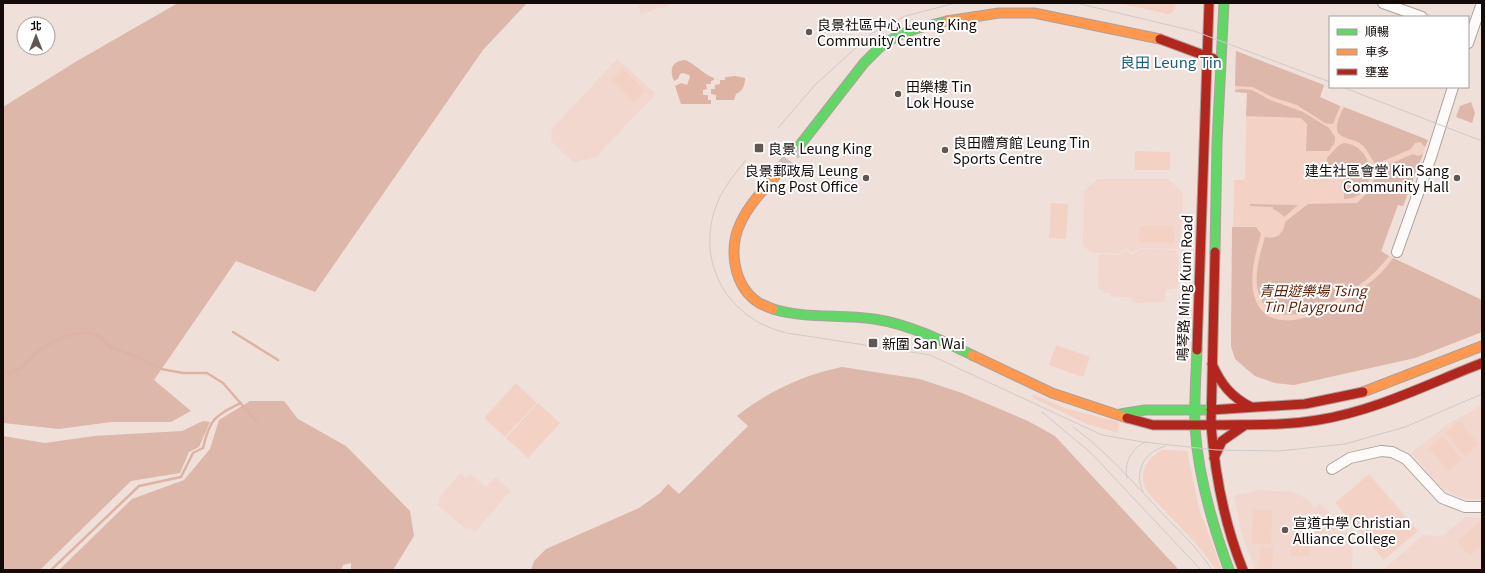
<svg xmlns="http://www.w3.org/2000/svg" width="1485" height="573" viewBox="0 0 1485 573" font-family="Georgia,'Noto Sans TC',serif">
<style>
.built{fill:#f1d7cd}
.green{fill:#f3d1c5}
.forest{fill:#dcb7aa}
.water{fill:#deb3a3}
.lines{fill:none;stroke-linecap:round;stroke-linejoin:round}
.stream{stroke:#deb3a3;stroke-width:2.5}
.secondary-tunnel{stroke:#cfc0ba;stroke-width:14;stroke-dasharray:14 7;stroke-linecap:butt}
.street-casing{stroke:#aca19c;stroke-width:12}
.fast-casing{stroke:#aca19c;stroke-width:11}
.slow-casing{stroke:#aca19c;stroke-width:11}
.jam-casing{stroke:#aca19c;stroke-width:11}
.street{stroke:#fdfaf9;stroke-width:10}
.fast{stroke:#63d668;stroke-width:9}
.slow{stroke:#ff974d;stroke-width:9}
.jam{stroke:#b3261e;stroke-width:9}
.tram{stroke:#cfcbc9;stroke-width:1}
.poi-dot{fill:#615652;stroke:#fff;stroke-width:1.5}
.labels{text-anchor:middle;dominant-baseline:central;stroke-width:4;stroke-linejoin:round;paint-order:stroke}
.poi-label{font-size:14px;fill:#140b08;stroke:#fff;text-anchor:start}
.street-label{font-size:14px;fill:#140b08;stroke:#fff}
.park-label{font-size:14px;font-style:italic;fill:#5f1e00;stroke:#fff}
.neighbourhood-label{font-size:15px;fill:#195f7a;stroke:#fff}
</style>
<rect width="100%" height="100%" fill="#f0e0da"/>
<path class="built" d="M 637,3 L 676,3 L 641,14 Z
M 617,59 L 656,94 L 601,151 L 598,157 L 573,162 L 551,141 L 552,129 Z
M 1098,179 L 1168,179 L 1183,193 L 1180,249 L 1140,248 L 1131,253 L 1126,248 L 1118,254 L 1090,252 L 1083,245 L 1084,191 Z
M 1141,249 L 1177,250 L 1180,282 L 1173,289 L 1166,289 L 1165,302 L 1133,303 L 1132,298 L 1111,296 L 1111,293 L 1103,293 L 1104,290 L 1098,289 L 1099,254 L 1119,255 L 1126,250 L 1132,255 Z
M 1482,405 L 1482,499 L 1466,499 L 1453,495 L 1441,487 L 1411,453 L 1448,424 Z
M 460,473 L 466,478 L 470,474 L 486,487 L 495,477 L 511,490 L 475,532 L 468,527 L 466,529 L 437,505 L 440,501 L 438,500 Z
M 1259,490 L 1292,492 L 1307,499 L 1315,508 L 1320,503 L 1353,540 L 1352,570 L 1255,570 L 1242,534 L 1234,496 Z
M 1465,517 L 1482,518 L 1482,570 L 1383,570 L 1423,535 L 1442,537 Z"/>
<path class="green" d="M 1118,3 L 1176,3 C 1175,9 1175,12 1168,14 Z
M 1236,51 L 1324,85 L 1320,98 L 1428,140 L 1403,206 L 1398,205 L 1381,252 L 1482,300 L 1482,332 L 1415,358 L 1294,385 C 1266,382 1241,376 1231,346 L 1234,180 L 1245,180 L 1247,93 L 1235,92 Z
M 623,69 L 645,91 L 634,102 L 611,80 Z
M 1135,151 L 1170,152 L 1170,170 L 1135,170 Z
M 1051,203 L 1068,204 L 1066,239 L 1049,238 Z
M 1140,226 L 1174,226 L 1174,243 L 1139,242 Z
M 1056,345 L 1090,357 L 1083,377 L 1049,365 Z
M 516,383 L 537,403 L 505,437 L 484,418 Z
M 1032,394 L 1067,409 L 1119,422 L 1118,433 L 1087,424 L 1033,398 Z
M 538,403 L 560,423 L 528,458 L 506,438 Z
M 1459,421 L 1479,444 L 1465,456 L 1445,433 Z
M 1442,436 L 1462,459 L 1449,471 L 1429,448 Z
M 1163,450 L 1187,451 L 1199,509 L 1222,570 L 1216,570 C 1203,549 1185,532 1168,514 C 1160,505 1148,496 1144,485 C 1140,470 1149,456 1163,450 Z
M 1369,474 L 1418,531 L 1384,560 L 1335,503 Z
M 1253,509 L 1272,510 L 1271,544 L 1252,544 Z
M 1482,520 L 1482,544 L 1469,555 L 1457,541 Z
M 1314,522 L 1324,523 L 1323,544 L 1313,543 Z
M 1292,539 L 1300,539 L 1299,556 L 1291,556 Z
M 1301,539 L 1309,539 L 1309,556 L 1300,556 Z
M 1260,547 L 1273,548 L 1272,570 L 1259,570 Z"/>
<path class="forest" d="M 178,3 L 527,3 L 483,50 L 315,292 L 236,261 L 154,380 L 191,411 L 171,422 L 111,422 L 59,429 L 3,423 L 3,107 L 77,61 Z
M 1236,51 L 1324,85 L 1320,97 L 1340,106 L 1333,124 L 1325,123 L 1297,105 L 1272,97 L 1253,87 L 1235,86 Z
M 1241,89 L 1252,90 L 1270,100 L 1303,112 L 1329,128 L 1335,137 L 1335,142 L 1329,151 L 1306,151 L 1307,124 L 1301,118 L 1246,116 L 1247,93 L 1235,92 L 1235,90 Z
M 1471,102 L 1475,113 L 1472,123 L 1456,117 L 1460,106 Z
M 1344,107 L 1428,140 L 1425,147 L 1420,142 L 1415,143 L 1411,149 L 1376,164 C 1370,159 1369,150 1361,144 C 1356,140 1350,140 1344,137 C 1330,132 1340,116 1344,107 Z
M 1344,143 C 1357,144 1365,153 1369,164 L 1367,169 L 1370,176 C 1367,190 1359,199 1344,199 L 1345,166 L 1327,165 L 1327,158 L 1338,146 Z
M 1413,154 L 1418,156 L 1423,154 L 1403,206 L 1398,205 L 1381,251 L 1389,256 C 1382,265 1375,273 1366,280 C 1343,298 1274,340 1259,294 C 1253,277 1260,254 1265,237 C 1276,240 1284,234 1285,222 L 1308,204 L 1357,203 L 1370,190 L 1378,169 Z
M 1250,204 L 1298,205 L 1284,217 L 1279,212 L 1273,209 L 1273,207 L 1250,206 Z
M 1232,227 L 1256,227 L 1261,234 C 1256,252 1249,276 1254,295 C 1268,348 1343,305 1368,284 C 1378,277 1386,268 1393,258 L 1482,300 L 1482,332 L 1415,358 L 1294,385 L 1275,383 L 1255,376 L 1235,359 L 1231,346 Z
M 842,367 L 920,379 L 962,393 L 1028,421 L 1055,436 L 1179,570 L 531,570 L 534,561 L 546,549 L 639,508 L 660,493 L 668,484 L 679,494 L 748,426 L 737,416 C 769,391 803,375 842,367 Z
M 250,401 L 284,401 L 298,419 L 346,446 L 410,511 L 414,536 L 393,570 L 351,570 L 351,563 L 343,565 L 341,570 L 59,570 L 132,499 L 184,480 L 210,449 L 219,420 Z
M 203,421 L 210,422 L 199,447 L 189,452 L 180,473 L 131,481 L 40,570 L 3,570 L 3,436 L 45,443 L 94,436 L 182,431 Z"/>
<path class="water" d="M 685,60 C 696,64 702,74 714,78 L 714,80 L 711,81 L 711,84 L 706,84 L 707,89 L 703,90 L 703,95 L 708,95 L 708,100 L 711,100 L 711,104 L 681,104 L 675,86 L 681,83 L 687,85 L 690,77 L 689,75 L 683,73 L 680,74 L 678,79 L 674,81 C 669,69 672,61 685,60 Z
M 735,76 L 745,78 C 745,85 743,91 736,94 L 734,100 L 716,100 L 716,95 L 711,94 L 711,89 L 715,89 L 715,85 L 720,84 L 720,80 L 725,80 L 725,77 Z"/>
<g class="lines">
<path class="stream" d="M 233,332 L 278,360
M 3,369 L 10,373 L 23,367 L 39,350 L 61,338 L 68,335 L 88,332 L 101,337 L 108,346 L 135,356 L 161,369 L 183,373 L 207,373 L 223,383 L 257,422
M 51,570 L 139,486 L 181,477 L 193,453 L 203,448 C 210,418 215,416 241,403"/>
<path class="secondary-tunnel" d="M 780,171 L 800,145"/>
<defs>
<path id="street" d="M 1383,3 L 1422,17
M 1468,43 L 1482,3
M 1397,252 L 1431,157 L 1453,87
M 1332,469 L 1350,458 L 1381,451 L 1392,452 L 1406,459 L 1442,498 L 1465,507 L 1482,507"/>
<path id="fast" d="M 800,145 L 864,63 L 879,48 L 897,36 L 915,29 L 947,21
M 1215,252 L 1217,142 L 1224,3
M 773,309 C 805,319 840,314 874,319 C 908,324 941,340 972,355
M 1197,350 C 1196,375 1194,402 1195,427 C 1198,476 1212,524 1229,570
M 1120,414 L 1145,410 L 1205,410"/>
<path id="slow" d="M 947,21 L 999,13 L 1034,13 L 1160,39
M 773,309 C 768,307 763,305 759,303 C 733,286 728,248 741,222 C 750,203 766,187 780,171
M 972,355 L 1052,393 L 1127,418
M 1363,392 L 1482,346"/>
<path id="jam" d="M 1160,39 L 1214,59
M 1215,252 L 1211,425 C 1215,475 1224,523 1243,570
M 1197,350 L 1209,3
M 1212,364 C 1221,384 1231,397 1251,407
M 1211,410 L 1305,404 L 1363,392
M 1127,418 L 1153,425 L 1211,425
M 1211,425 C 1247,424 1283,426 1318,420 C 1375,411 1428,384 1482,363
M 1214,458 L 1222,441 L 1245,425"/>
</defs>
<use href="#street" class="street-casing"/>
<use href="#fast" class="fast-casing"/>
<use href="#slow" class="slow-casing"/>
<use href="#jam" class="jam-casing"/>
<use href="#street" class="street"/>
<use href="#fast" class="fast"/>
<use href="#slow" class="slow"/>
<use href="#jam" class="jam"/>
<path class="tram" d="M 1076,3 L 1194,31 L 1330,82
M 1342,87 L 1482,141
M 778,128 L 815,85 L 872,33 L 905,16 L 956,3
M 746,160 C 734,175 722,189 716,206 C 695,264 729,320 787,333 L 930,355 L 1102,435 L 1143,442 L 1217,450 L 1279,451 L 1345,444 L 1405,427 L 1482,394
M 1042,412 L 1091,453 L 1201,570
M 1073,427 C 1106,451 1133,482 1161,512 C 1179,531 1198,548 1212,570
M 1127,478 C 1124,463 1131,449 1145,442
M 1143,492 C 1133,471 1145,451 1166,446"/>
</g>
<g class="poi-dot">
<circle cx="809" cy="32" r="4"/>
<circle cx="898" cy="94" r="4"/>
<rect x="754" y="143" width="10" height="10" rx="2"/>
<circle cx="945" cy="150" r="4"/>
<circle cx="866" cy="178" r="4"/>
<circle cx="1457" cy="178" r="4"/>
<rect x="868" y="338" width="10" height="10" rx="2"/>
<circle cx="1285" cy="530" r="4"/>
</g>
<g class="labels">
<g class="poi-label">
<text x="817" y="24">良景社區中心 Leung King<tspan x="817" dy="16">Community Centre</tspan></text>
<text x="906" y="86">田樂樓 Tin<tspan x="906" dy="16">Lok House</tspan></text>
<text x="953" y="142">良田體育館 Leung Tin<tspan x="953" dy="16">Sports Centre</tspan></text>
<text x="768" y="148">良景 Leung King</text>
<text x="858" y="170" text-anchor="end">良景郵政局 Leung<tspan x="858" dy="16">King Post Office</tspan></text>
<text x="1449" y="170" text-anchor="end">建生社區會堂 Kin Sang<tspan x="1449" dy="16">Community Hall</tspan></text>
<text x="882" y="343">新圍 San Wai</text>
<text x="1293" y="522">宣道中學 Christian<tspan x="1293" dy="16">Alliance College</tspan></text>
</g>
<g class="street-label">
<text transform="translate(1184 288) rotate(-88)">鳴琴路 Ming Kum Road</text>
</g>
<g class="park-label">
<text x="1313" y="290">青田遊樂場 Tsing<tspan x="1313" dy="16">Tin Playground</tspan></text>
</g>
<g class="neighbourhood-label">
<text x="1171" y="61">良田 Leung Tin</text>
</g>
</g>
<rect width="1485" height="573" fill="none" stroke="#140b08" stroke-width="8"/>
<rect x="1329" y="16" width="140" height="72" fill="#ffffff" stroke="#a19d9c"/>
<rect x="1337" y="29" width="20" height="6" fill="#63d668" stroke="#a19d9c"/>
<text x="1365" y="36" font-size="12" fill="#140b08">順暢</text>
<rect x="1337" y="49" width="20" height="6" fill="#ff974d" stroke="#a19d9c"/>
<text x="1365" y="56" font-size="12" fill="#140b08">車多</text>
<rect x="1337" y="69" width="20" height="6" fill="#b3261e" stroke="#a19d9c"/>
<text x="1365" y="76" font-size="12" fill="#140b08">壅塞</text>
<g transform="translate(36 36)"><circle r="19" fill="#ffffff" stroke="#a19d9c"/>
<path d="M0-3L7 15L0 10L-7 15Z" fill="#615652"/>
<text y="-6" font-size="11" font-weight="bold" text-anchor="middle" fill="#140b08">北</text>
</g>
</svg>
